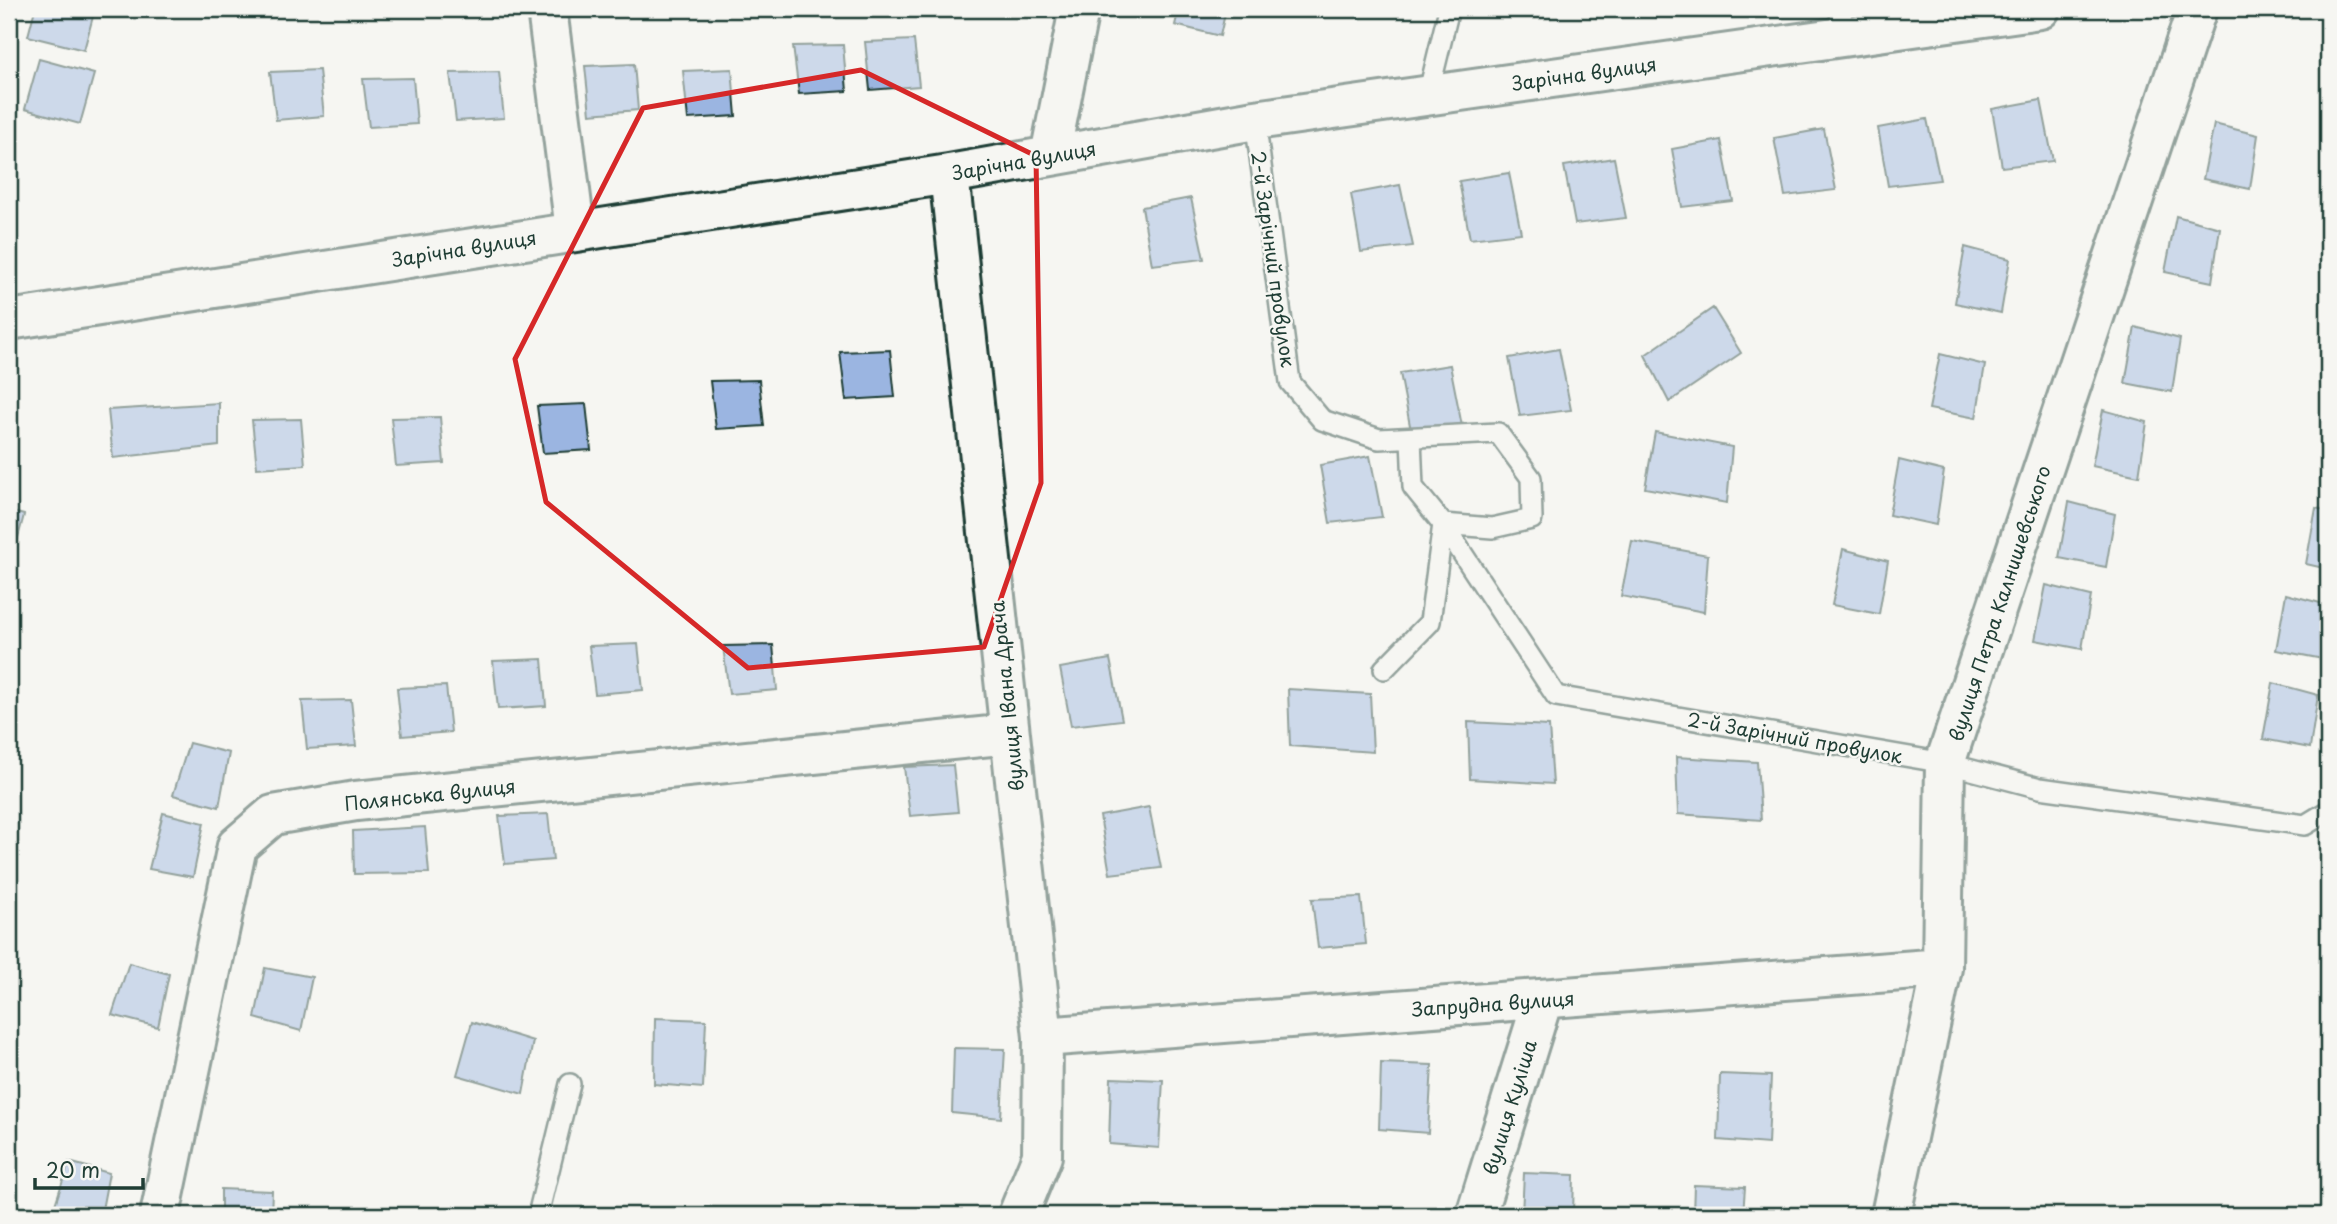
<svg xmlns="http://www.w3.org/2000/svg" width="2337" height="1224" viewBox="0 0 2337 1224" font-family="'Playpen Sans',sans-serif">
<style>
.building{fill:#9bb5e1;stroke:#1f3d34;stroke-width:2}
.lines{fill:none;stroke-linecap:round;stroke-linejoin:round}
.service-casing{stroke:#1f3d34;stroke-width:24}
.minor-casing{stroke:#1f3d34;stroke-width:44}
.service{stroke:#f6f6f2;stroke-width:19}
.minor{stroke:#f6f6f2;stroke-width:38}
.marked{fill:none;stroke:#d62828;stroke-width:5;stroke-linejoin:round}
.labels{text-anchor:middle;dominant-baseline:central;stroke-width:5;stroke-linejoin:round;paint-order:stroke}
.street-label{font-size:19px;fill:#1f3d34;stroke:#f6f6f2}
</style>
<rect width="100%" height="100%" fill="#f6f6f2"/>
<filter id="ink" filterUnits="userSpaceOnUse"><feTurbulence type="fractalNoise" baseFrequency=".0143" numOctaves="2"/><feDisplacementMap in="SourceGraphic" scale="14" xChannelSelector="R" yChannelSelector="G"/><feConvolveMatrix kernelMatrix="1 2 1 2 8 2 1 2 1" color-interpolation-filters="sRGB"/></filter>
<g filter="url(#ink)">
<path class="building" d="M 35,9 L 95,9 L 84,50 L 28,36 Z
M 1179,9 L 1226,9 L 1220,36 L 1175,25 Z
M 914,40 L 919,86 L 870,90 L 865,42 Z
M 843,45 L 847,91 L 799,94 L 793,46 Z
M 39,59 L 94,74 L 80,124 L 25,109 Z
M 634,64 L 638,110 L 590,114 L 585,66 Z
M 732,69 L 736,116 L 688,119 L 683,71 Z
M 319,70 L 324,116 L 276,120 L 270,72 Z
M 499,72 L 504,118 L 456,121 L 450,73 Z
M 413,78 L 417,124 L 369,127 L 363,79 Z
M 2041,100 L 2053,161 L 2002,167 L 1992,109 Z
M 1927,119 L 1940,180 L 1888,186 L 1878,128 Z
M 2214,124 L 2258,135 L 2250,189 L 2203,179 Z
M 1824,129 L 1836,190 L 1785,196 L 1774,138 Z
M 1721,140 L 1733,201 L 1682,207 L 1672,149 Z
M 1614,158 L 1626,218 L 1575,224 L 1564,166 Z
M 1509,173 L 1521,233 L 1470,239 L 1459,181 Z
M 1400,185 L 1413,246 L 1361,252 L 1351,194 Z
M 1191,198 L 1204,259 L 1152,265 L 1142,207 Z
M 2176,216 L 2220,228 L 2212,282 L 2165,272 Z
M 1965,247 L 2010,259 L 2001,313 L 1955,303 Z
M 1713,308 L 1741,353 L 1669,402 L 1645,355 Z
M 2135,327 L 2180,339 L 2172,392 L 2125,383 Z
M 1559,349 L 1571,410 L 1520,416 L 1509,358 Z
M 890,350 L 895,397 L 846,400 L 840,352 Z
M 1940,354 L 1985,365 L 1976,418 L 1929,409 Z
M 1450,365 L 1462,426 L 1411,431 L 1400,373 Z
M 759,380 L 764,426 L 716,429 L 710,381 Z
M 219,403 L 219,446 L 113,458 L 108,410 Z
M 586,404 L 591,450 L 543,453 L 537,406 Z
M 2103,410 L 2147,422 L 2139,476 L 2092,466 Z
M 440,417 L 444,463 L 396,466 L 391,418 Z
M 301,419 L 305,465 L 257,468 L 252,420 Z
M 1655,432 L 1732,447 L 1727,503 L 1645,488 Z
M 1370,456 L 1382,517 L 1330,523 L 1320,465 Z
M 1899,460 L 1944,471 L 1936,525 L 1889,515 Z
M 2069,502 L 2115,514 L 2106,567 L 2059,558 Z
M 2316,508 L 2328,511 L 2328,569 L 2306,564 Z
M 9,511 L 24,515 L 11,564 L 9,564 Z
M 1632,541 L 1708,555 L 1704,612 L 1621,596 Z
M 1843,549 L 1888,561 L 1879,614 L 1832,605 Z
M 2046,585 L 2091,596 L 2082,649 L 2035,640 Z
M 2286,594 L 2328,605 L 2328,623 L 2323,659 L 2276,650 Z
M 638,644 L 643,690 L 595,694 L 589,646 Z
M 773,645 L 777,690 L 729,694 L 723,646 Z
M 542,659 L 546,706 L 498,709 L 493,661 Z
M 1110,659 L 1122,720 L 1071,726 L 1060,668 Z
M 2273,683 L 2318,695 L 2310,748 L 2263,739 Z
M 446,686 L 451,732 L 402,736 L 397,688 Z
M 1288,689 L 1370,694 L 1373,752 L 1290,746 Z
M 351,700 L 356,746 L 307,749 L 302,701 Z
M 1468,722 L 1549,726 L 1553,784 L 1470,779 Z
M 189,743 L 229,753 L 219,807 L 173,795 Z
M 1676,757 L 1757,762 L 1761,820 L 1678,814 Z
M 953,765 L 958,812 L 910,816 L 904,767 Z
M 1149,807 L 1161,868 L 1110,874 L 1100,816 Z
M 163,813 L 204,823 L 193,877 L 149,869 Z
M 548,814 L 553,860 L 505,864 L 499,816 Z
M 425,827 L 429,873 L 354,874 L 353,831 Z
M 1361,897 L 1366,944 L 1318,948 L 1312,899 Z
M 129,963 L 169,974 L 158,1027 L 112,1015 Z
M 265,968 L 312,977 L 301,1031 L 255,1018 Z
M 655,1018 L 706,1020 L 703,1088 L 654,1084 Z
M 472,1022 L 533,1041 L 523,1094 L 457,1075 Z
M 954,1048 L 1005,1049 L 1001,1118 L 952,1113 Z
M 1381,1063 L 1432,1065 L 1428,1133 L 1379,1129 Z
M 1720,1074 L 1771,1076 L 1768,1144 L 1718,1140 Z
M 1111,1078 L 1163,1080 L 1159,1148 L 1109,1144 Z
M 69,1162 L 109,1173 L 101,1215 L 52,1214 Z
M 1524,1173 L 1574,1175 L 1573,1215 L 1522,1215 Z
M 1694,1185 L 1745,1187 L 1743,1215 L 1693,1215 Z
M 221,1189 L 272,1191 L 271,1215 L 221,1215 Z
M 1369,1211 L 1420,1214 L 1420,1215 L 1369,1215 Z"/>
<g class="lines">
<defs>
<path id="service" d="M 1835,38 L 1843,9
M 1428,95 L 1449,9
M 1255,120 L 1290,382 L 1322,420 L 1379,439 L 1498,433 L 1531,478 L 1532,519 L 1492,528 L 1443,524 L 1430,622 L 1384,669
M 1411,438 L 1413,487 L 1443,524 L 1556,696 L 1945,763 L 2040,788 L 2305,825 L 2328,811
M 538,1215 L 570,1084"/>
<path id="minor" d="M 547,9 L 575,230
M 1050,156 L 1079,9
M 949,174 L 1043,1037 L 1042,1156 L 1018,1215
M 9,320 L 949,174 L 1255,120 L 2040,9
M 1043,1037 L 1942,968
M 160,1215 L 237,846 L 273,815 L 356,801 L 1010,734
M 1476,1215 L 1543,999
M 1891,1215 L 1942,968 L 1945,763 L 2197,9"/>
</defs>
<use href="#service" class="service-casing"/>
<use href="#minor" class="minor-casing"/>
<use href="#service" class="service"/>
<use href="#minor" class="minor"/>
</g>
</g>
<path d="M0 0H2337V1224H0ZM 861,70 L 1036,156 L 1041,483 L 984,647 L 748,668 L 546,502 L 515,359 L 643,108 Z" fill="#f6f6f2" fill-opacity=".55" fill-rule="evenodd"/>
<path class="marked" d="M 861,70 L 1036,156 L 1041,483 L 984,647 L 748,668 L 546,502 L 515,359 L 643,108 Z"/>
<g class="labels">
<g class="street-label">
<text transform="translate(1584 73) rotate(-8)">Зарічна вулиця</text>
<text transform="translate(1024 160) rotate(-10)">Зарічна вулиця</text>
<text transform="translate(464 248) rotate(-9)">Зарічна вулиця</text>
<text transform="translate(1274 259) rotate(82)">2-й Зарічний провулок</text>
<text transform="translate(1999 603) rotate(-72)">вулиця Петра Калнишевського</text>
<text transform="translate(1006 696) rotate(-96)">вулиця Івана Драча</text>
<text transform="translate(1795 737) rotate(10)">2-й Зарічний провулок</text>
<text transform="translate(430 794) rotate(-6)">Полянська вулиця</text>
<text transform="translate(1493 1003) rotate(-4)">Запрудна вулиця</text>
<text transform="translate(1509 1107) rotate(-73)">вулиця Куліша</text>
</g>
</g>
<rect width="2337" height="1224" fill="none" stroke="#f6f6f2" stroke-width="35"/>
<rect x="18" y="18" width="2302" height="1189" fill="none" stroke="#1f3d34" stroke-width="2.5" filter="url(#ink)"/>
<path d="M35 1178v10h108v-10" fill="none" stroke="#1f3d34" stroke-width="3.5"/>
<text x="46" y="1178" font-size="21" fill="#1f3d34" stroke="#f6f6f2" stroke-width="5" paint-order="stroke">20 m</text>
</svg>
